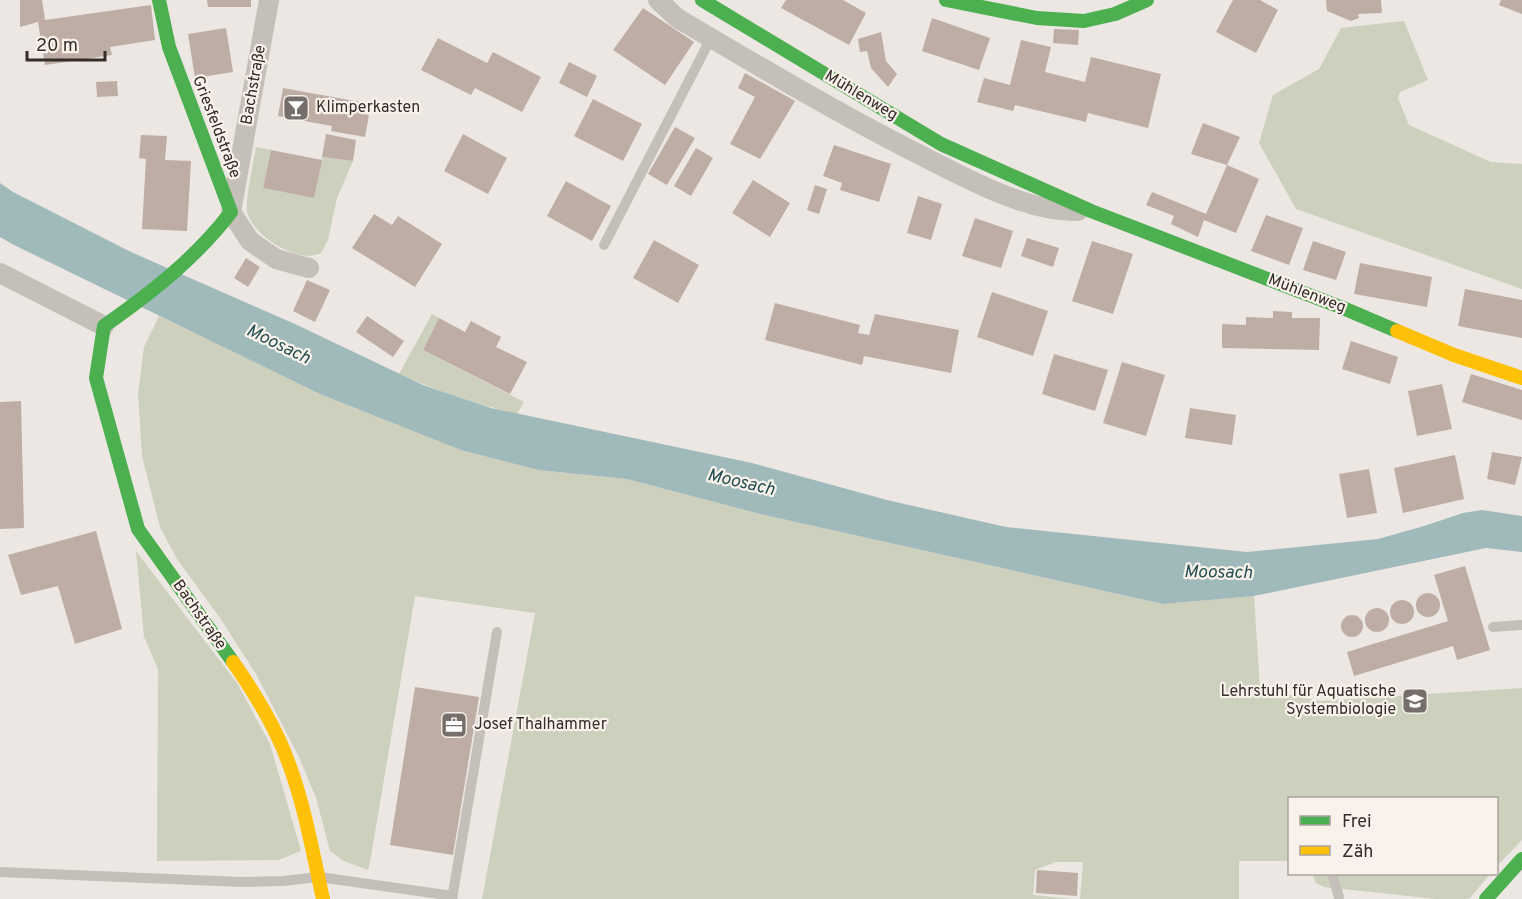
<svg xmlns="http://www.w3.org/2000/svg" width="1522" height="899" viewBox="0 0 1522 899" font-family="Overpass,sans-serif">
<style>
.green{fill:#ccd0bd}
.water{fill:#a0babb}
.building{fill:#beada5}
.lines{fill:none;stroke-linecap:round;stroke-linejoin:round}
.lane{stroke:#c5bfba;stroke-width:10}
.street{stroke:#c5bfba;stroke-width:20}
.fast{stroke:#4caf50;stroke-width:14}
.slow{stroke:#ffc107;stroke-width:14}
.labels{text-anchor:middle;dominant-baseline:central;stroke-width:4.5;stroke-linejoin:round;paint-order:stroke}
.street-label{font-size:16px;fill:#352d29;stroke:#f8f2ea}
.poi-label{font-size:16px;fill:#352d29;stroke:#f8f2ea;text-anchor:start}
.water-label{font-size:18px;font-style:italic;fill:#234e53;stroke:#f8f2ea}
</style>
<rect width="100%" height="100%" fill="#ece7e2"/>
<path class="green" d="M 1404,21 L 1428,80 L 1400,92 L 1398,98 L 1409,125 L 1491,162 L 1522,164 L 1522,289 L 1296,209 L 1259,143 L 1273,95 L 1319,69 L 1341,28 Z
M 256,147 L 271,150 L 263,188 L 314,198 L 322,157 L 353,161 L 337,198 L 328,240 L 321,253 C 299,265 253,236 247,212 C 245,202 254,159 256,147 Z
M 432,314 L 439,318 L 423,350 L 524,402 L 517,414 C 477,404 437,391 399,374 Z
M 159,316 L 461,450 L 538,470 L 627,479 L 760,514 L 1163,604 L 1254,596 L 1260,689 L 1320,701 L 1522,688 L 1522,840 L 1497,866 L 1496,798 L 1290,798 L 1289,861 L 1239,861 L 1239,899 L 1080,899 L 1083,862 L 1056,862 L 1035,870 L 1033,895 L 1072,899 L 482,899 L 535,613 L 415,596 L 370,862 L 368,870 L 344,861 L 330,851 L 316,798 L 299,757 L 256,674 L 220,618 L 177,559 L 160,527 L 142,456 L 138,394 L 144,347 Z
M 136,551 L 237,683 L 270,744 L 301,851 L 278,860 L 157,861 L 158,669 L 144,637 Z
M 1312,874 L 1490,874 L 1470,898 L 1467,899 L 1436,899 L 1324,887 L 1316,883 Z"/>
<path class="water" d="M 0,183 L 13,192 L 131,252 L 295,324 L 423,385 L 491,408 L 752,463 L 887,500 L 1006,527 L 1247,552 L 1378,539 L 1424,526 L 1463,513 L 1482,510 L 1522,516 L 1522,552 L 1486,548 L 1254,596 L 1163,604 L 760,514 L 627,479 L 538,470 L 461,450 L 318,393 L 14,245 L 0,237 Z"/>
<path class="building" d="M 20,0 L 42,0 L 45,20 L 151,5 L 155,40 L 110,47 L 112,55 L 45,65 L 38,22 L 20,27 Z
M 207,0 L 251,0 L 251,7 L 208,7 Z
M 786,0 L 843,0 L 866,13 L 849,45 L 781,8 Z
M 1233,0 L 1260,0 L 1278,10 L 1256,53 L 1216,32 Z
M 1326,0 L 1381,0 L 1382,13 L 1358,14 L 1359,18 L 1351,21 L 1327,11 Z
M 1501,0 L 1522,0 L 1522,14 L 1499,5 Z
M 643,8 L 694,42 L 665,85 L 613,50 Z
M 932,18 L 990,38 L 979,70 L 922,51 Z
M 226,28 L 233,72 L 195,78 L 188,34 Z
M 1054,29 L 1079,30 L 1078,45 L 1053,43 Z
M 881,32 L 886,61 L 897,74 L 888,87 L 871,68 L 867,51 L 860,52 L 858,39 Z
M 438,38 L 487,63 L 493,52 L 541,77 L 522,112 L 475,88 L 471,95 L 421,70 Z
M 1021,40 L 1051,47 L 1045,72 L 1085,82 L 1091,57 L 1161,74 L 1148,128 L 1088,113 L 1086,122 L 1015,105 L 1013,111 L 977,102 L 984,78 L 1010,85 Z
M 569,62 L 597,76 L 587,97 L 559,83 Z
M 745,73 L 795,101 L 760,159 L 730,144 L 755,97 L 738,88 Z
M 117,81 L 118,96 L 97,97 L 96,82 Z
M 283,88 L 360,102 L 358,113 L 369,115 L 365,137 L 331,131 L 332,126 L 278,116 Z
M 593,99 L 642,124 L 623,161 L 574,136 Z
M 1203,123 L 1240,137 L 1227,165 L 1191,154 Z
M 675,127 L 695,138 L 667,185 L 648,174 Z
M 326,134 L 356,140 L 353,161 L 322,157 Z
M 463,134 L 507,158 L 488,194 L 444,171 Z
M 141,135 L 167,136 L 165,160 L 191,161 L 187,231 L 142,229 L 146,159 L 139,158 Z
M 834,145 L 891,164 L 879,202 L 840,190 L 842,183 L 823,176 Z
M 696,148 L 713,158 L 691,196 L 674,186 Z
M 271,150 L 322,160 L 314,198 L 263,188 Z
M 1227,165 L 1259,179 L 1236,233 L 1204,220 L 1198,237 L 1171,224 L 1174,216 L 1146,205 L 1152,192 L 1206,214 Z
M 753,180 L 790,203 L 770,237 L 732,213 Z
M 566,181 L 611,206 L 592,241 L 547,216 Z
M 815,185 L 827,189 L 819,214 L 807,210 Z
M 918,196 L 942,204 L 931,240 L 907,233 Z
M 374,214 L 392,225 L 398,216 L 442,244 L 415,287 L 352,248 Z
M 1266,215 L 1303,228 L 1289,265 L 1251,251 Z
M 975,218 L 1013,231 L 1001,268 L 962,256 Z
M 1027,238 L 1059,248 L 1053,267 L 1021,256 Z
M 654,240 L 699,265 L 678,303 L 633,278 Z
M 1092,241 L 1133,254 L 1113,314 L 1072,301 Z
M 1313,241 L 1346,252 L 1336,280 L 1303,270 Z
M 246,258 L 260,267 L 248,287 L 234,278 Z
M 1360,263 L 1432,277 L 1427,307 L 1354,294 Z
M 307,280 L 330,290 L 315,322 L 293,311 Z
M 1465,289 L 1522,300 L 1522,338 L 1458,326 Z
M 992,292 L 1048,311 L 1033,356 L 977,337 Z
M 775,303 L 860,325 L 858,333 L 869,335 L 875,314 L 959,330 L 951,373 L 864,356 L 862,365 L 765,340 Z
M 1273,311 L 1292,312 L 1292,318 L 1320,318 L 1319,350 L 1222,348 L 1222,324 L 1246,325 L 1246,317 L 1273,318 Z
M 367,316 L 404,341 L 393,357 L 356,332 Z
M 439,318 L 465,332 L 471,321 L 501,337 L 496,347 L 527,362 L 510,394 L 423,350 Z
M 1351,341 L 1398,357 L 1390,384 L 1342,369 Z
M 1054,354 L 1108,370 L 1095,411 L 1042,394 Z
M 1122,362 L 1165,375 L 1146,436 L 1103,423 Z
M 1471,374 L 1522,390 L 1522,420 L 1462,402 Z
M 1442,384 L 1452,429 L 1417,436 L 1408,391 Z
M 21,401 L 24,528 L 0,529 L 0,402 Z
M 1190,408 L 1236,415 L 1232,445 L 1185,438 Z
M 1492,452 L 1522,457 L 1515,485 L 1487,479 Z
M 1455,455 L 1464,499 L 1403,513 L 1394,468 Z
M 1369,469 L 1377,513 L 1347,518 L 1339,474 Z
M 96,531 L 122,629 L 75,644 L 58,586 L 21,595 L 8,555 Z
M 1465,566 L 1490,650 L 1457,660 L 1453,646 L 1354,676 L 1347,652 L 1448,621 L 1434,575 Z
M1416 605a12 12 0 1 1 24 0a12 12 0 1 1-24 0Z
M1390 612a12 12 0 1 1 24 0a12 12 0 1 1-24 0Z
M1365 620a12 12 0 1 1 24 0a12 12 0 1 1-24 0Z
M1341 626a11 11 0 1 1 22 0a11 11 0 1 1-22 0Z
M 415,687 L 479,697 L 453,855 L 390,845 Z
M 1037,870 L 1078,873 L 1077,896 L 1036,893 Z"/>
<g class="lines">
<path class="lane" d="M 604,245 L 711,38
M 1493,627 L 1522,625
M 0,872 L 242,882 L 283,881 L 319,877 L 453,896
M 1332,874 L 1339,897
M 452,899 L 497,632"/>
<path class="street" d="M 269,0 L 231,212 L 250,241 L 276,259 L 309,268
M 658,0 L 677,18 C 762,68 847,119 936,163 C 975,183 1033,213 1078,211
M 0,273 L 104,326"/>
<path class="fast" d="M 159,0 L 169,47 L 231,212 C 196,258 151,293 104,326 L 96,378 L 138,529 L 233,662
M 702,0 L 941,144 L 1091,211 L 1343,308 L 1397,331
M 946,0 L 1037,18 L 1084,21 L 1115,14 L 1147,0
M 1486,899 L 1522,859"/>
<path class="slow" d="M 1397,331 L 1454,355 L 1522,378
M 233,662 C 254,692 277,730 289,764 C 305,807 313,854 323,899"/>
</g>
<defs>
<symbol id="bar-square" viewBox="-11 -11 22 22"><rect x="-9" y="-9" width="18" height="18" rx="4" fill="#756e6a" stroke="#f8f2ea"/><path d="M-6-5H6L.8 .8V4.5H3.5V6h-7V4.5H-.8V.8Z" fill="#fff"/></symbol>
<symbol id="university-square" viewBox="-11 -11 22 22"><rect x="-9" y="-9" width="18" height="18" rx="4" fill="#756e6a" stroke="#f8f2ea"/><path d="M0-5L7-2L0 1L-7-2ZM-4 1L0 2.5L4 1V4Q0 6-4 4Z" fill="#fff"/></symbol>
<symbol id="office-square" viewBox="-11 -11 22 22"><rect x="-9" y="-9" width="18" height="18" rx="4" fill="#756e6a" stroke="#f8f2ea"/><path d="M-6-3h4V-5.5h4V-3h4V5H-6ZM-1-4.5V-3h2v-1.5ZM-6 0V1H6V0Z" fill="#fff"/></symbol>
</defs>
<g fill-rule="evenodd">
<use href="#bar-square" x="281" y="93" width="30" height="30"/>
<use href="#university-square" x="1400" y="686" width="30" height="30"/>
<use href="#office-square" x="439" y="710" width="30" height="30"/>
</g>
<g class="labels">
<g class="street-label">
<text transform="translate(254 85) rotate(-80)">Bachstraße</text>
<text transform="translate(861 96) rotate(31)">Mühlenweg</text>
<text transform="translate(216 127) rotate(69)">Griesfeldstraße</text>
<text transform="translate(1307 294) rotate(21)">Mühlenweg</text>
<text transform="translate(199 615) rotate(55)">Bachstraße</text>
</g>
<g class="poi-label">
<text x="316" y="108">Klimperkasten</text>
<text x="1396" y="692" text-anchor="end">Lehrstuhl für Aquatische<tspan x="1396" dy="18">Systembiologie</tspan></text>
<text x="474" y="725">Josef Thalhammer</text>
</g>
<g class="water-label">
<text transform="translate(278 345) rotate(26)">Moosach</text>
<text transform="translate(741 483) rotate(13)">Moosach</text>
<text transform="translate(1218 573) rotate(1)">Moosach</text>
</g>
</g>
<rect x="1288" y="797" width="210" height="78" fill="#f8f2ea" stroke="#aaa39d" stroke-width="1.5"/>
<rect x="1300" y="816" width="30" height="9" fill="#4caf50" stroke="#aaa39d" stroke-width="1.5"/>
<text x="1342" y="827" font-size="18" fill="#352d29">Frei</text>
<rect x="1300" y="846" width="30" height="9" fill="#ffc107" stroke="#aaa39d" stroke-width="1.5"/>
<text x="1342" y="857" font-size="18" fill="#352d29">Zäh</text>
<path d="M27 51v9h78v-9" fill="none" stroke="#352d29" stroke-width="3"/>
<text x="36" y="51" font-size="18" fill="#352d29" stroke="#f8f2ea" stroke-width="4.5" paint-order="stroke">20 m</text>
</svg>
